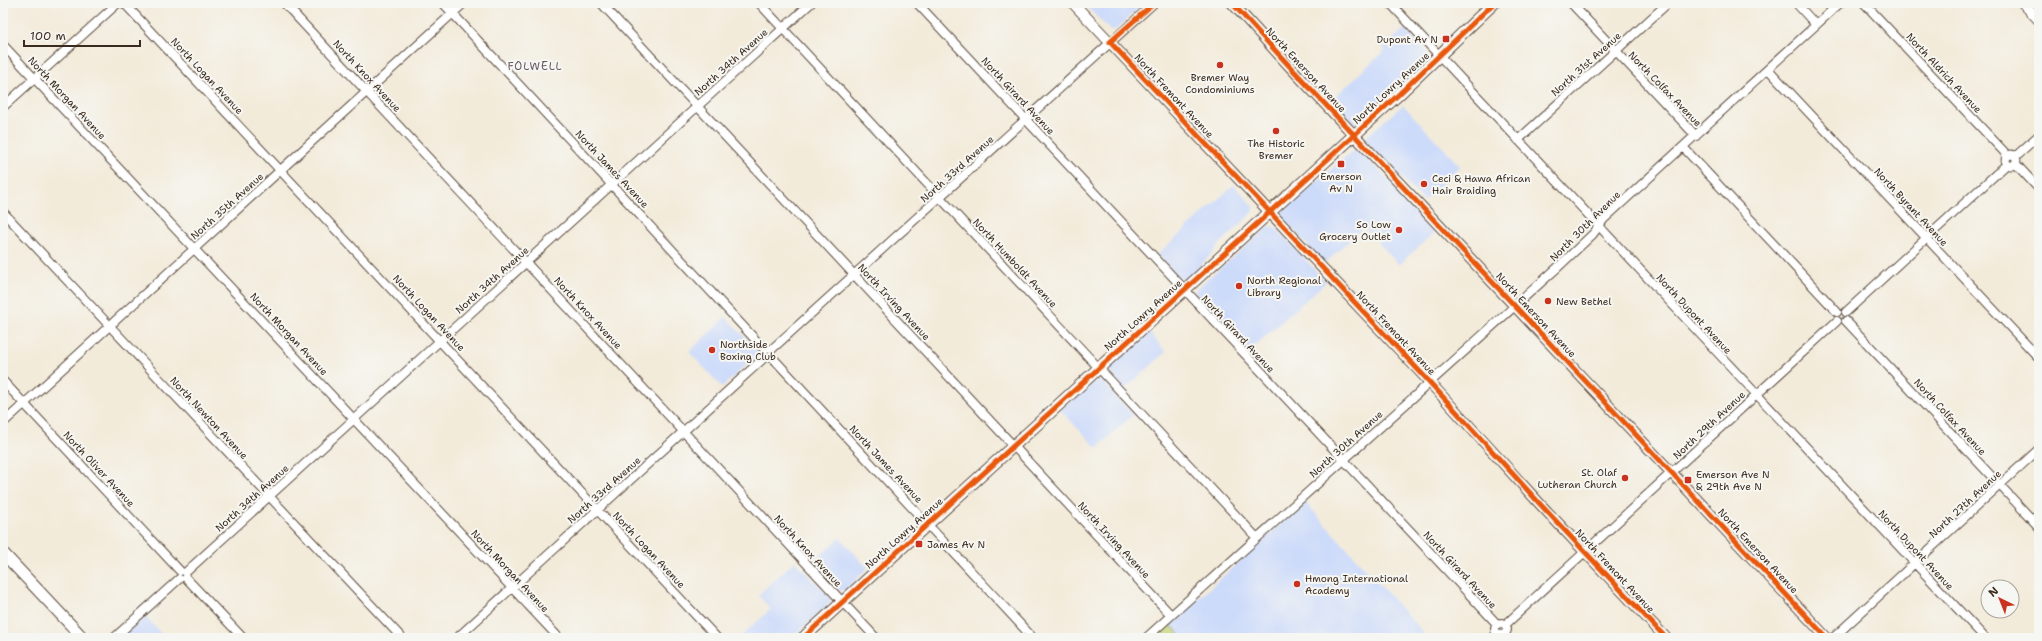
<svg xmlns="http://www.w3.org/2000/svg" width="2042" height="641" viewBox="0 0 2042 641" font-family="'Shantell Sans',sans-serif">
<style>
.built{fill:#cddbfa}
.green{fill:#c4d173;stroke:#807e48}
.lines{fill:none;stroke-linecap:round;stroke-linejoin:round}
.minor-casing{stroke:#57473a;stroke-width:10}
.tertiary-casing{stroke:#57473a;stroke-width:12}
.secondary-casing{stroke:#57473a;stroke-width:13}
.minor{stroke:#fff;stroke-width:8}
.tertiary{stroke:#fff;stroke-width:10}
.secondary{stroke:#fff;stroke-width:11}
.cycleway-casing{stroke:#f6f6f2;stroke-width:8}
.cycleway{stroke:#e8590c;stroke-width:5}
.poi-dot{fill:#c8321e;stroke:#f6f6f2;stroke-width:1.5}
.labels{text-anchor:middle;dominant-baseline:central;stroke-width:4;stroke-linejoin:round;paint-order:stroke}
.poi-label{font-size:10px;fill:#3b2a1e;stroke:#f6f6f2;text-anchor:start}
.street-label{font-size:10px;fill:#3b2a1e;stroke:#f6f6f2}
.neighbourhood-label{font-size:11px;letter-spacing:1px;fill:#695664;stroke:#f6f6f2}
</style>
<rect width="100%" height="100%" fill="#f6f6f2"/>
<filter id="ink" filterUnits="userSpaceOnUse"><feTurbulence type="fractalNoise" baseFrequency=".025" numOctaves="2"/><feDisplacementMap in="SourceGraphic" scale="8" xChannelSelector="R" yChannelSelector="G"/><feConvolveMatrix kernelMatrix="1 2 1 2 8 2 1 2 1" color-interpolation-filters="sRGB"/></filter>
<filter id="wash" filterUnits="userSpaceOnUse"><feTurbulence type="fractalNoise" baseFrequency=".012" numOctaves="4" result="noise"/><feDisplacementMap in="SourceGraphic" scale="16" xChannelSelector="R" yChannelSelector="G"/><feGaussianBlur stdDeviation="0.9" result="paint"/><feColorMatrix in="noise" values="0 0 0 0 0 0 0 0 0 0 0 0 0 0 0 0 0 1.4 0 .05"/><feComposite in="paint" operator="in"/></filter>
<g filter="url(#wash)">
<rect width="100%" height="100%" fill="#f3ebda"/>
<path class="built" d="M 1083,3 L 1144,3 L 1115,30 L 1110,30 Z
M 1405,28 L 1427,52 L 1427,56 L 1356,123 L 1349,122 L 1330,101 L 1385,50 L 1383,48 Z
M 1403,105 L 1460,166 L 1424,201 L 1366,142 L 1367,136 Z
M 1357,147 L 1436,231 L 1399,265 L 1364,227 L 1324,264 L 1281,216 L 1281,212 Z
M 1234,185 L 1254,207 L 1253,212 L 1222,242 L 1190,277 L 1183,280 L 1178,277 L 1157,255 Z
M 1272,226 L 1276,228 L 1326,282 L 1248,352 L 1196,297 L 1195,290 L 1268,227 Z
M 726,317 L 759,352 L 757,356 L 722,387 L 689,352 Z
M 1148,331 L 1166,352 L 1125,389 L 1110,373 L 1109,367 L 1111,363 Z
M 1098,380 L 1103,381 L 1133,415 L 1097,448 L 1060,410 L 1091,384 Z
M 1305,502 L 1428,638 L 1183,638 L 1170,624 Z
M 840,538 L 868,568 L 845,590 L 840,591 L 812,563 Z
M 795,561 L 828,595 L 831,600 L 828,605 L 792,638 L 739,638 L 771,609 L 758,595 Z
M 144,615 L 165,638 L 120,638 Z"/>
<path class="green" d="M 1170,624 L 1183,638 L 1155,638 Z"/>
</g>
<g filter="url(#ink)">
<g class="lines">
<defs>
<path id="minor" d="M 124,3 L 717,638
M 284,3 L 876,638
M 443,3 L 765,350
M 601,3 L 1171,615
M 759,3 L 1257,538
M 917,3 L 1497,624
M 1390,3 L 1985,638
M 1571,3 L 1696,136
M 1796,3 L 1816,25
M 1864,3 L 2008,156
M 3,45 L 559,638
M 1768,69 L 2039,358
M 3,107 L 118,3
M 1518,140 L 1668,3
M 1683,147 L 1837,312
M2005.5 160a5.5 5.5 0 1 1 11 0a5.5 5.5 0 1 1-11 0Z
M 2016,156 L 2039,135
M 2016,164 L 2039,189
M 3,212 L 402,638
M 1846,312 L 2007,164
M 1846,321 L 2039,527
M 772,349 L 1154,3
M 772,357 L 1033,638
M 3,381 L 180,571
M 3,423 L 464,3
M 186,572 L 811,3
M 186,578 L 243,638
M1495 629a6 6 0 1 1 12 0a6 6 0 1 1-12 0Z
M 1505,625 L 1837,321
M 114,638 L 179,579
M 457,638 L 765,357
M 1146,638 L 1557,268 L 1593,234 L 1604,219 L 1840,3
M 1833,638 L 2039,449"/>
<path id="tertiary" d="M 1073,3 L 1424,376 L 1540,504 L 1666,638
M 1232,3 L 1293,70 L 1827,638
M 2023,3 L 2039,20"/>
<path id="secondary" d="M 3,553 L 83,638
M 803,638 L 1397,96 L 1494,3"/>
</defs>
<use href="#minor" class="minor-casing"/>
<use href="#tertiary" class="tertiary-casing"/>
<use href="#secondary" class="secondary-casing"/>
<use href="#minor" class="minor"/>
<use href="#tertiary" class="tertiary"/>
<use href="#secondary" class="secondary"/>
<defs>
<path id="cycleway" d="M 1154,3 L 1110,42 L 1424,376 L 1540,504 L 1666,638
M 1232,3 L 1293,70 L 1827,638
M 803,638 L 1397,96 L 1494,3"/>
</defs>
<use href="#cycleway" class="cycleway-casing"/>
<use href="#cycleway" class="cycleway"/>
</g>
</g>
<g class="poi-dot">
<rect x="1442" y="35" width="8" height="8" rx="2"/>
<circle cx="1220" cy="65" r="4"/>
<circle cx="1276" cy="131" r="4"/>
<rect x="1337" y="160" width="8" height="8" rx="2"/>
<circle cx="1424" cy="184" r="4"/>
<circle cx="1399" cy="230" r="4"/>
<circle cx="1239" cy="286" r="4"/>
<circle cx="1548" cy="301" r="4"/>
<circle cx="712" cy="350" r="4"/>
<circle cx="1625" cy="478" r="4"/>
<rect x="1684" y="476" width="8" height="8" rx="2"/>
<rect x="915" y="540" width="8" height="8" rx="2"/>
<circle cx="1297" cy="584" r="4"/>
</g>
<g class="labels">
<g class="poi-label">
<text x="1438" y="39" text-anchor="end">Dupont Av N</text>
<text x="1220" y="77" text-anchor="middle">Bremer Way<tspan x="1220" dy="12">Condominiums</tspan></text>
<text x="1276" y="143" text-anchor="middle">The Historic<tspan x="1276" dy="12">Bremer</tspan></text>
<text x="1341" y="176" text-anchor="middle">Emerson<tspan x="1341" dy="12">Av N</tspan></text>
<text x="1432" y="178">Ceci &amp; Hawa African<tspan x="1432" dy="12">Hair Braiding</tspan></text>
<text x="1391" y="224" text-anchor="end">So Low<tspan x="1391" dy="12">Grocery Outlet</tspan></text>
<text x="1247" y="280">North Regional<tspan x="1247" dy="12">Library</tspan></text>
<text x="1556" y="301">New Bethel</text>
<text x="720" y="344">Northside<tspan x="720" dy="12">Boxing Club</tspan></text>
<text x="1617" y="472" text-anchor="end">St. Olaf<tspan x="1617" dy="12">Lutheran Church</tspan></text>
<text x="1696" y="474">Emerson Ave N<tspan x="1696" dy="12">&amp; 29th Ave N</tspan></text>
<text x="927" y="544">James Av N</text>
<text x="1305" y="578">Hmong International<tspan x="1305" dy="12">Academy</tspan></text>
</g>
<g class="street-label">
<text transform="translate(731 62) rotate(-42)">North 34th Avenue</text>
<text transform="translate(1586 64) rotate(-42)">North 31st Avenue</text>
<text transform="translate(1306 70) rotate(47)">North Emerson Avenue</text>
<text transform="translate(1944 73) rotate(47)">North Aldrich Avenue</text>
<text transform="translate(207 76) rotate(47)">North Logan Avenue</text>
<text transform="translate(367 76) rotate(47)">North Knox Avenue</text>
<text transform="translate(1391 88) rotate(-43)">North Lowry Avenue</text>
<text transform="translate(1665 89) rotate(46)">North Colfax Avenue</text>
<text transform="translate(1018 96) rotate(47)">North Girard Avenue</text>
<text transform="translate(1174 96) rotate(47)">North Fremont Avenue</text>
<text transform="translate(67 98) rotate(47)">North Morgan Avenue</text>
<text transform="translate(612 169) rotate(47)">North James Avenue</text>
<text transform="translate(957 169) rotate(-42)">North 33rd Avenue</text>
<text transform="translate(227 206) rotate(-42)">North 35th Avenue</text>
<text transform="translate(1911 207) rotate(47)">North Byrant Avenue</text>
<text transform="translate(1585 226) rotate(-45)">North 30th Avenue</text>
<text transform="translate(1015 263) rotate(47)">North Humboldt Avenue</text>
<text transform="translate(492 280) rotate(-42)">North 34th Avenue</text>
<text transform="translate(894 302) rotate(47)">North Irving Avenue</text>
<text transform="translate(429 313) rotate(47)">North Logan Avenue</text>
<text transform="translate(588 313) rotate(47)">North Knox Avenue</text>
<text transform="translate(1694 314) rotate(47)">North Dupont Avenue</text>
<text transform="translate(1143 315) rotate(-42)">North Lowry Avenue</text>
<text transform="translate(1536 315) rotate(47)">North Emerson Avenue</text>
<text transform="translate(1396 333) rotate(47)">North Fremont Avenue</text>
<text transform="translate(289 334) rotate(47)">North Morgan Avenue</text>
<text transform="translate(1238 334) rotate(47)">North Girard Avenue</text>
<text transform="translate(1950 417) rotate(47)">North Colfax Avenue</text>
<text transform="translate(209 418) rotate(47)">North Newton Avenue</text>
<text transform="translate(1709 425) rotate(-43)">North 29th Avenue</text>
<text transform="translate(1346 444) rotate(-42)">North 30th Avenue</text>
<text transform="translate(886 464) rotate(47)">North James Avenue</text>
<text transform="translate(99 469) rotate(47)">North Oliver Avenue</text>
<text transform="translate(604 490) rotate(-42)">North 33rd Avenue</text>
<text transform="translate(252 498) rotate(-42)">North 34th Avenue</text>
<text transform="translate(1965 504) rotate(-43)">North 27th Avenue</text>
<text transform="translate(904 533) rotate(-42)">North Lowry Avenue</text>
<text transform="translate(1114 540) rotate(47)">North Irving Avenue</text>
<text transform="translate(649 550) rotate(47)">North Logan Avenue</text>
<text transform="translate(1916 550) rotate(47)">North Dupont Avenue</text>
<text transform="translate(808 551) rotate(47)">North Knox Avenue</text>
<text transform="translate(1758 551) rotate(47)">North Emerson Avenue</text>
<text transform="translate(1460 570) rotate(47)">North Girard Avenue</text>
<text transform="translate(510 571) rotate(47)">North Morgan Avenue</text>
<text transform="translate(1615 571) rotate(47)">North Fremont Avenue</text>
</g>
<g class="neighbourhood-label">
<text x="535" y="66">FOLWELL</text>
</g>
</g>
<rect width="2042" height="641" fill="none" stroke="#f6f6f2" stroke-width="16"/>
<g transform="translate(2000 599) rotate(317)"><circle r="19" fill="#f6f6f2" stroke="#aba49d"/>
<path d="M0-3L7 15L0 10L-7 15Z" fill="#c8321e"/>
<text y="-6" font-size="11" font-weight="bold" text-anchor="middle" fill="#3b2a1e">N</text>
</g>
<path d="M24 40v6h116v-6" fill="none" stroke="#3b2a1e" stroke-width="2"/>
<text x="30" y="40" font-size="12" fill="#3b2a1e" stroke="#f6f6f2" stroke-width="3" paint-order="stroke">100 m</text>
</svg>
